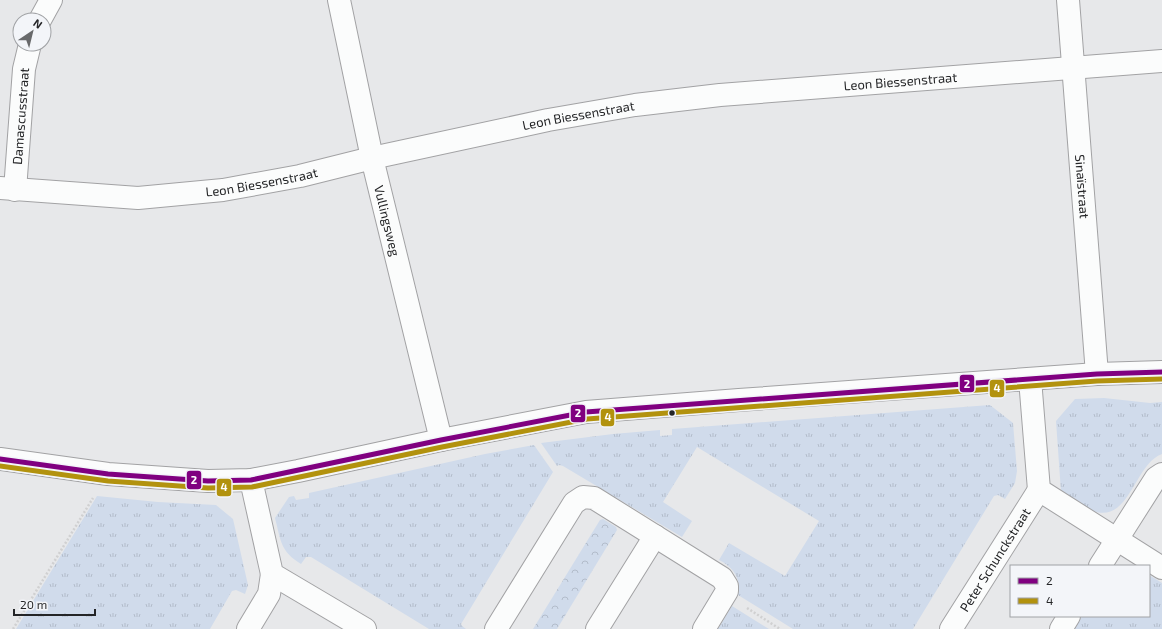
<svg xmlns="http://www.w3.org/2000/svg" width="1162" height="629" viewBox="0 0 1162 629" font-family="'Exo 2',sans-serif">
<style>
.grass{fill:url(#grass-tufts)}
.forest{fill:url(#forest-crowns)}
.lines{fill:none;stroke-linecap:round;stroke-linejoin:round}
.minor-casing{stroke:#a2a2a4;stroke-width:24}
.path{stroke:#d0d0d1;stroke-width:2.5;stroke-dasharray:2 2;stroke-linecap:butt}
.minor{stroke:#fbfcfc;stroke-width:22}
.bus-1-casing{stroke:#f3f5f9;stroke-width:8}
.bus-2-casing{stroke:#f3f5f9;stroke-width:8}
.bus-1{stroke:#800080;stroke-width:5}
.bus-2{stroke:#b2920e;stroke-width:5}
.bus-dot{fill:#242527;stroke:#f3f5f9;stroke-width:1.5}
.labels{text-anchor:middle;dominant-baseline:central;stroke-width:3.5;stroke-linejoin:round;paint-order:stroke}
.street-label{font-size:13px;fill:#242527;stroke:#f3f5f9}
.line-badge{stroke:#f3f5f9;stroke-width:1.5}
.badge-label{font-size:11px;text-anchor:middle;font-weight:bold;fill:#fff}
</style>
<defs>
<pattern id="grass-tufts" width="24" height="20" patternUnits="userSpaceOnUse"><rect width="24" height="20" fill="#d0dbeb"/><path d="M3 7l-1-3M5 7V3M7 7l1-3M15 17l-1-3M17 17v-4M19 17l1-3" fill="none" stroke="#b2bcca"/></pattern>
<pattern id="forest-crowns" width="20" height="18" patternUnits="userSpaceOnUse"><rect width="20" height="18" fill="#d0dbeb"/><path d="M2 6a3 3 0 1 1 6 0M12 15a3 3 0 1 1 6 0" fill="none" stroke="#b2bcca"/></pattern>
</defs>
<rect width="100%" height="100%" fill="#e7e8ea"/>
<path class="grass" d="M 1104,398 L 1150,403 L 1162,402 L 1162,454 C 1134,464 1130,524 1093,511 C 1082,507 1071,498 1061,492 L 1056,421 L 1075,399 Z
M 990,405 L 1013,423 L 1017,471 L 1015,483 L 1005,499 L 998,495 L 994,496 L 913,629 L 793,629 L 738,595 C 742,579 733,567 719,560 L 729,543 L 785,576 L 819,521 L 697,447 L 663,502 L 692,521 L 682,537 L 563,466 L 559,465 L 557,466 L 541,443 L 613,434 L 660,430 L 660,436 L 672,435 L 672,429 Z
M 534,445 L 553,472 L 461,624 L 462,626 L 466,629 L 429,629 L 311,557 L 306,557 L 301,564 C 280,551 281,541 275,518 L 289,497 L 294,496 L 296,500 L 309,498 L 309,493 L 485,454 Z
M 97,496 L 158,502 L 216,505 L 233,519 L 248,585 L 245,594 L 236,590 L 232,591 L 210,629 L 16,629 Z
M 1149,575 L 1162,583 L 1162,629 L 1074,629 L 1082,616 L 1149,616 Z
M 732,606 L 769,629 L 718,629 Z"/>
<path class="forest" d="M 603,519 L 616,527 L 617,530 L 557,629 L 533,629 L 600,520 Z"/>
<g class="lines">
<defs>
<g id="minor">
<path id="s1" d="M 339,0 L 372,158 L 441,440"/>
<path id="s2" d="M 1068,0 L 1097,374"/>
<path d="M 40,20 L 51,0"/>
<path id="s3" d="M 0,188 L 138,198 L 223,190 L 300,176 L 372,158 L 548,120 L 635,105 L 720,95 L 1162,61"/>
<path id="s4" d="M 15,190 L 24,69 L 30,44"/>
<path d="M 1030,379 L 1039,490 L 1162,568"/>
<path d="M 0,459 L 108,474 L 208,481 L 251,480 L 298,471 L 441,440 L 586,412 L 739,400 L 1097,374 L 1162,372"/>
<path d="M 251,480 L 272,574 L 365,629"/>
<path d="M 1100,566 L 1156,478 L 1162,474"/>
<path d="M 248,629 L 269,594 L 272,574"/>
<path d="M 496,629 L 574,503 L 583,497 L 594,498 L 722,578 L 727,586 L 727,591 L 704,629"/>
<path d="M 597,629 L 655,536"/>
<path id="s5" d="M 951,629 L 1039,490"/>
<path d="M 1061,629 L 1069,616"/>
</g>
</defs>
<use href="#minor" class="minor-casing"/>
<path class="path" d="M 747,608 L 780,629
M 13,629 L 93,498"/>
<use href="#minor" class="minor"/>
<defs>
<path id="bus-1" d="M 0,459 L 108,474 L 208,481 L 251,480 L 441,440 L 586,412 L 1097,374 L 1162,372"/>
<path id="bus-2" d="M 0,466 L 108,481 L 208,488 L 252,487 L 442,447 L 587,419 L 1097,381 L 1162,379"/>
</defs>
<use href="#bus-1" class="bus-1-casing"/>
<use href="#bus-2" class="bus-2-casing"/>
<use href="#bus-1" class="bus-1"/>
<use href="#bus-2" class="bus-2"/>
</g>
<circle class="bus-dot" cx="672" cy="413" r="3.5"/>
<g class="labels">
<g class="street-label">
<text stroke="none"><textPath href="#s3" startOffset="911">Leon Biessenstraat</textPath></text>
<text stroke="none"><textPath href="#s3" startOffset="587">Leon Biessenstraat</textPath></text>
<text stroke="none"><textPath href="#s4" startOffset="74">Damascusstraat</textPath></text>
<text stroke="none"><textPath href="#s3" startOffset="263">Leon Biessenstraat</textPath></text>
<text stroke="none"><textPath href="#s2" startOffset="187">Sinaïstraat</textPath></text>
<text stroke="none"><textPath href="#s1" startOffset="226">Vullingsweg</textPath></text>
<text stroke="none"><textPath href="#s5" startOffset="82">Peter Schunckstraat</textPath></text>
</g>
</g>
<g class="line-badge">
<rect x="959" y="374" width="16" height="19" rx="4" fill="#800080"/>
<rect x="989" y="379" width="16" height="19" rx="4" fill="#b2920e"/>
<rect x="570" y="404" width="16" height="19" rx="4" fill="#800080"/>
<rect x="600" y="408" width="15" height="19" rx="4" fill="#b2920e"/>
<rect x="186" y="470" width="16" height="20" rx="4" fill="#800080"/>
<rect x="216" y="478" width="16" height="19" rx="4" fill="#b2920e"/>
</g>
<g class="badge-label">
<text x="967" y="388">2</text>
<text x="997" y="392">4</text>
<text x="578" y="417">2</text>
<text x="608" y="421">4</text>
<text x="194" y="484">2</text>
<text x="224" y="491">4</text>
</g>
<rect x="1010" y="565" width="140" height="52" fill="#f3f5f9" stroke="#a0a2a5"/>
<rect x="1018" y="578" width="20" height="6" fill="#800080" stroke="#a0a2a5"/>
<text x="1046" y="585" font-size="12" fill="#242527">2</text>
<rect x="1018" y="598" width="20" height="6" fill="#b2920e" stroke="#a0a2a5"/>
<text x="1046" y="605" font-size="12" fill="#242527">4</text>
<g transform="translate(32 32) rotate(35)"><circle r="19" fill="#f3f5f9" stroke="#a0a2a5"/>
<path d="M0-3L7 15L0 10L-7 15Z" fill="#68696b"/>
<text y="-6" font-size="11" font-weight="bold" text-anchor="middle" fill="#242527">N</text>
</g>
<path d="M14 609v6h81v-6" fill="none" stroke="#242527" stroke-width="2"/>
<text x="20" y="609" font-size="12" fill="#242527" stroke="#f3f5f9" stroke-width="3" paint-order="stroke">20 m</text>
</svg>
